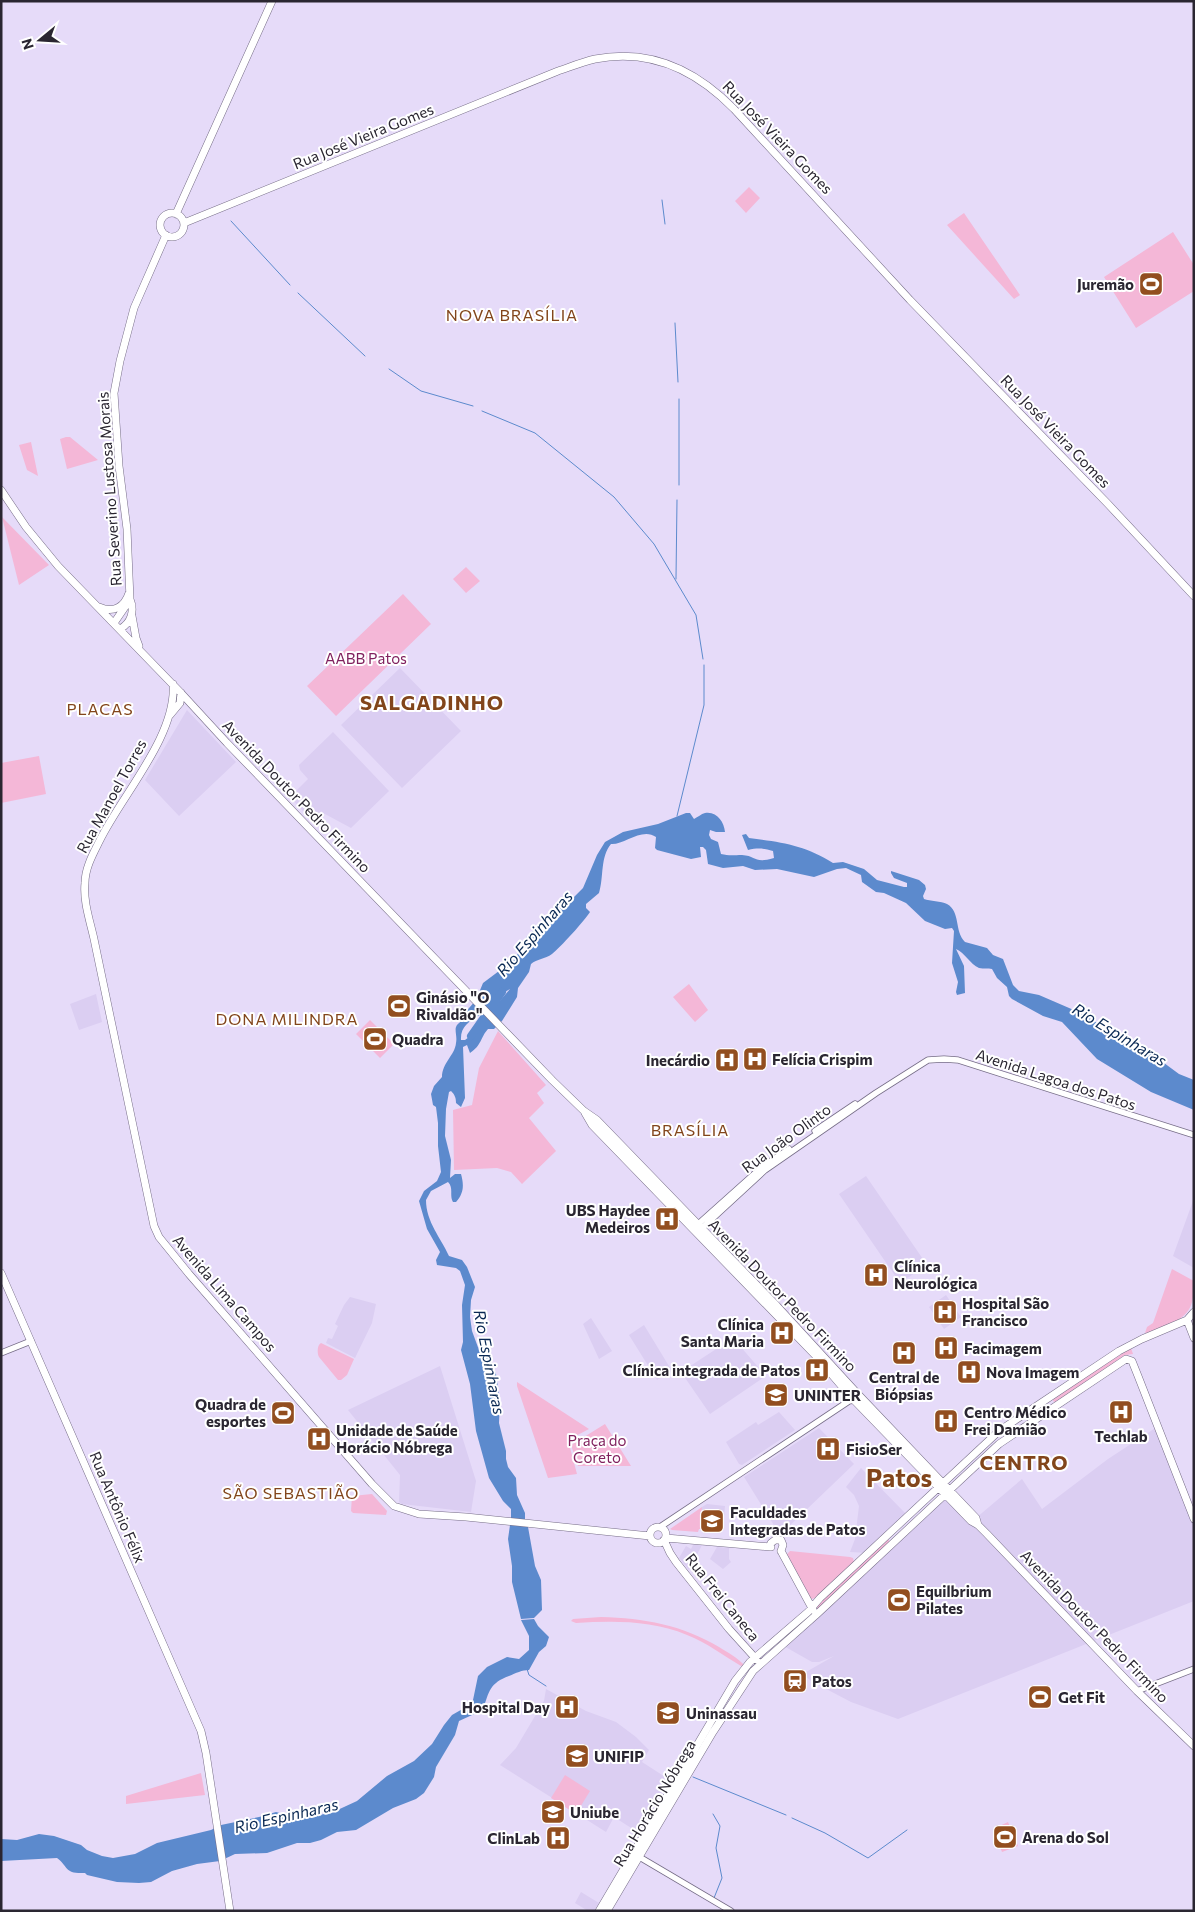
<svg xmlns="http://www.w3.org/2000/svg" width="1195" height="1912" viewBox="0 0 1195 1912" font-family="Commissioner,sans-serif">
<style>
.built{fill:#dbcef2}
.green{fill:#f4b7d7}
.water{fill:#5c8acd;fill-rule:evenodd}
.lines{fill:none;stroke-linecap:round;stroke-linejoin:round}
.stream{stroke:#5c8acd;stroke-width:1}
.river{stroke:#5c8acd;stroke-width:8}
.minor-casing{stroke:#766d87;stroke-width:7}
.major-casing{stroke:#766d87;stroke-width:8}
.minor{stroke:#fff;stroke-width:5.5}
.major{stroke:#fff;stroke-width:7}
.labels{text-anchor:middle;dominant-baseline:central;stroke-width:4;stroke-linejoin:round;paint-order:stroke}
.street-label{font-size:15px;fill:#2a2631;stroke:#fff}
.poi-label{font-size:15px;font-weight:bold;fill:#2a2631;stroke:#fff;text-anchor:start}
.park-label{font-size:15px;fill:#80215e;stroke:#fff}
.neighbourhood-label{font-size:16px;letter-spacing:1px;fill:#82451b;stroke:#fff}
.water-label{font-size:16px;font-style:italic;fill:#092853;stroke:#fff}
.district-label{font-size:20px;font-weight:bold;letter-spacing:1px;fill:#82451b;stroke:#fff}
.town-label{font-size:25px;font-weight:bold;fill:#82451b;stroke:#fff}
</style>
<rect width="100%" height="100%" fill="#e6dbf9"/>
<path class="built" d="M 400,668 L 461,731 L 402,788 L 341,725 Z
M 187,710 L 236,762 L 179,816 L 145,780 Z
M 333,732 L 389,791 L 351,828 L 325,814 L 317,822 L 313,822 L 290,797 L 308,779 L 300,770 L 299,765 Z
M 96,994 L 102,1022 L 79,1030 L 70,1004 Z
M 866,1176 L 927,1265 L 900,1283 L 839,1194 Z
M 1193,1201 L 1194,1201 L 1194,1268 L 1173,1256 Z
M 946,1295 L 961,1317 L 944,1329 L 929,1307 Z
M 350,1297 L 376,1304 L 372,1323 L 355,1358 L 326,1343 L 328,1338 L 332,1339 L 338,1326 L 335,1324 L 344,1305 Z
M 591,1318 L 612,1351 L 599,1359 L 583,1324 Z
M 644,1325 L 672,1371 L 657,1380 L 629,1335 Z
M 733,1338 L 766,1376 L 710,1414 L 681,1372 Z
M 440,1366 L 476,1481 L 471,1512 L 402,1504 L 399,1502 L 400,1475 L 348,1410 Z
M 779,1412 L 795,1430 L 742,1465 L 739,1464 L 726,1442 L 756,1422 L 758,1425 Z
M 1160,1425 L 1194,1519 L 1194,1601 L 898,1719 L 851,1702 L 811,1681 L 802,1673 L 806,1672 L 834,1656 L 819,1662 L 812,1662 L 782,1645 L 945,1494 L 976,1518 L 1022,1479 L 1042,1509 L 1108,1459 Z
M 819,1428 L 854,1464 L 780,1535 L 744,1477 Z
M 861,1468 L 908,1516 L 868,1553 L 850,1552 L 855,1539 L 859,1506 L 854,1495 L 846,1487 Z
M 707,1504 L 725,1506 L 723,1528 L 718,1527 L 717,1531 L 700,1529 L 702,1507 Z
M 693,1545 L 702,1545 L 689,1570 L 679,1558 L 686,1546 L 691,1549 Z
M 717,1547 L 729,1548 L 729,1559 L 731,1562 L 723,1569 L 710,1559 Z
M 546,1689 L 586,1711 L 616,1722 L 636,1737 L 649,1750 L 642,1762 L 670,1780 L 639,1833 L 614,1817 L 606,1832 L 500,1765 L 516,1748 L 544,1701 Z
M 581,1892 L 599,1903 L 594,1911 L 588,1911 L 575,1903 Z"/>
<path class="green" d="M 749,187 L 760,198 L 746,213 L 735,201 Z
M 964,213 L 1020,295 L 1014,299 L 947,225 Z
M 1173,232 L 1194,265 L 1194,291 L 1136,328 L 1104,277 Z
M 66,437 L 70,437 L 98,460 L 67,469 L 60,439 Z
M 31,442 L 38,476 L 27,470 L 19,445 Z
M 2,517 L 49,565 L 19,585 Z
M 466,567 L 480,581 L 466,593 L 453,579 Z
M 403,594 L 431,624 L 336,716 L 307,686 Z
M 39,756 L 46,794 L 1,803 L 1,763 Z
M 689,984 L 708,1010 L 695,1022 L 673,997 Z
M 370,1020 L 394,1044 L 380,1058 L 356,1034 Z
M 498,1031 L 546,1085 L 537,1093 L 544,1103 L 529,1118 L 556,1151 L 522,1184 L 511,1172 L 497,1168 L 454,1170 L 453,1110 L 472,1105 L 479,1068 Z
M 1172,1269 L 1194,1281 C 1194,1305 1191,1315 1168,1325 C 1160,1328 1153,1332 1145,1333 L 1147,1327 L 1153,1323 Z
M 321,1343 L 354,1359 L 347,1375 L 341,1380 L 338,1380 L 319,1357 C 317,1353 317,1345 321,1343 Z
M 1131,1348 L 1133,1354 L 1125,1355 L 1057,1403 L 1053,1401 L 1054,1396 Z
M 517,1382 L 589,1429 L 568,1440 L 577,1474 L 548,1478 L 517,1386 Z
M 605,1424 L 631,1466 L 578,1466 L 571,1445 Z
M 372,1494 L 387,1511 L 386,1515 L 353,1513 L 351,1511 L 352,1496 Z
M 702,1507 L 700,1529 L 699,1529 L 698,1532 L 672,1530 L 670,1529 Z
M 888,1538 L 890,1543 L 817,1610 L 817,1605 Z
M 790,1551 L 850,1557 L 853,1558 L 854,1562 L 817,1597 L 812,1599 L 809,1597 L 787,1554 Z
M 601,1617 C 644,1618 682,1625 719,1647 C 727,1652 738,1658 744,1665 L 741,1666 C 724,1656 706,1642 687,1635 C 651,1620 613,1621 576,1623 L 571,1621 L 573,1619 Z
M 201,1773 L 205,1795 L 126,1804 L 126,1796 Z
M 565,1775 L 590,1791 L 576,1814 L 551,1798 Z
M 1008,1822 L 1018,1846 L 1002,1852 L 993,1829 Z"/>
<path class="water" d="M 686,813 L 690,813 L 694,819 C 698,817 701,814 705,813 C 717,811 724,822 725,832 L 716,832 L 710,830 L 709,835 L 711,839 L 718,842 L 721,854 C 729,856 734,855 742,855 C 757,856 754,864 774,858 L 773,851 C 764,848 757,848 748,850 L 742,835 L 746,834 L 749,838 C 781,842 805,845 833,863 L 843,862 L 864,869 L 877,880 L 904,887 L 907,887 L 907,883 L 894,878 L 891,873 L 891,871 L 919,880 L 925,885 L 926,889 L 923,896 L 924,899 C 930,901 941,901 947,904 C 961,912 954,931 965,942 L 987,948 L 993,955 L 1003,959 L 1013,985 L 1019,991 L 1039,995 L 1083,1014 L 1122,1039 L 1145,1049 L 1179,1074 L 1194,1080 L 1194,1110 L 1151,1092 L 1097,1059 L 1062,1022 L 1043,1016 L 1012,999 L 1009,996 L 1007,987 L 997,978 L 992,969 C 988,968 984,969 979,968 C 970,964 965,953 956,949 L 964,966 L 965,993 L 957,995 L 956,992 L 958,982 L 952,963 L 954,931 L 952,928 L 945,929 L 925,921 L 906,903 L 884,893 L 876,892 L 862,882 L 861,875 L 846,868 L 837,869 L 814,877 L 777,869 L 755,870 L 743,866 L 723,868 L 708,864 L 706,850 L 703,847 L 700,847 L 701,857 L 691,859 L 657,850 L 655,848 L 656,837 C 642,827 624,845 611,844 C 600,857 604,877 599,893 L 586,904 L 586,908 L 590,912 C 586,919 559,949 552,954 C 545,959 537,959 531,964 L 529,972 L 518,988 L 517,997 L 502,1021 L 494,1029 L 488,1029 C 480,1038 482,1045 470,1053 L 467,1045 L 463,1047 L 465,1098 L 461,1107 L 456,1103 C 456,1098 455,1095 451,1091 L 449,1092 L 446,1109 L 445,1136 L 451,1160 L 450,1178 L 455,1174 L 461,1174 C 464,1185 464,1193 456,1202 L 453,1202 C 449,1195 454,1188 448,1182 L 431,1191 L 426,1200 C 426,1222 441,1238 449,1256 L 462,1260 L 467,1267 L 475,1287 L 471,1300 L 470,1317 L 472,1331 L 479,1350 L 488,1353 L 496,1374 L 500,1401 L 499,1423 L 506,1451 L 506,1459 L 508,1467 L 516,1478 L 517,1495 L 525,1513 L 525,1523 L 528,1527 L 535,1566 L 541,1580 L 542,1610 L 534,1618 L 521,1619 L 512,1582 L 512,1566 L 508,1539 L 511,1518 L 511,1509 L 503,1501 L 489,1478 L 476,1431 L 470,1384 L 461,1350 L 463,1342 L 462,1305 L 465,1285 L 460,1271 L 456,1268 L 437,1265 L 436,1260 L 440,1252 L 427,1229 L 419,1201 L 424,1191 L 437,1181 L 441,1172 L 438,1146 L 438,1123 L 436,1107 L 433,1105 L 431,1094 L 434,1086 L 442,1077 C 442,1063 455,1055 456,1043 C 458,1033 451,1027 462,1021 L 463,1015 L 476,1000 L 483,983 L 515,959 L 527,936 L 539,926 L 545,917 L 571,900 L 583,888 L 597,855 L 605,842 L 623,832 L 658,824 ZM 510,989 L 469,1037 L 465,1040 L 461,1040 C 460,1023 475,1019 486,1011 C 495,1005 499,994 510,989 Z
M 534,1619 L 538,1626 L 549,1637 L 546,1646 L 539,1652 L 529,1670 C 522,1670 516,1673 509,1676 C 490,1683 489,1691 483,1710 L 459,1721 L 455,1735 L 436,1767 L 434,1777 L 424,1793 L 416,1799 L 393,1808 L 356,1830 L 337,1832 L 321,1840 L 310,1843 L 297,1843 L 267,1853 L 235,1854 L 220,1861 L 197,1864 L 172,1871 L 151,1882 L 139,1883 L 117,1882 L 87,1875 L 85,1873 C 64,1874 69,1867 57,1858 L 1,1861 L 1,1839 L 17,1840 L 39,1834 L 54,1836 L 81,1845 L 87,1850 L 102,1856 L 113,1858 L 135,1854 L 157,1843 L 211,1830 L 221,1825 L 259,1817 L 276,1812 L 294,1817 L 306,1817 L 331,1813 L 357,1801 L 387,1776 L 414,1761 L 432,1744 L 444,1725 L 452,1715 L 466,1707 L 473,1700 L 478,1676 L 487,1667 L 507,1657 L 519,1659 L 529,1650 L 529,1636 L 521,1620 Z"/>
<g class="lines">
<path class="stream" d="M 662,200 L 665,224
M 231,221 L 290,285
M 298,293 L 365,356
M 675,323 L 678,382
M 389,369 L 421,391 L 473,406
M 482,411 L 535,433 L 614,497 L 654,544 L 696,615 L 703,659
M 679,485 L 679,399
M 676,579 L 677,500
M 677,816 L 704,705 L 704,665
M 527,1669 L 529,1675 L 546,1686
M 693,1777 L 786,1815
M 713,1814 L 720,1826 L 716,1848 L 722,1878 L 714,1898
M 792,1818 L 825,1833 L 868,1858 L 907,1830"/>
<path class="river" d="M 471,1036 L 502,992"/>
<defs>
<path id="minor" d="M 815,1131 L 855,1104
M 696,1226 L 762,1167 L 789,1149
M 700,1230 L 765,1170 L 876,1093 L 928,1060 L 944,1059 L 958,1060 L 1194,1135
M 1,1353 L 31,1341
M 660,1527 L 849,1401 L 854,1400
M 1137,1691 L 1194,1669
M 636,1855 L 731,1911"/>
<path id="major" d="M160 225a12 12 0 1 1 24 0a12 12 0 1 1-24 0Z
M 176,214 L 272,1
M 184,223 L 558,71 C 570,67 582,62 595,59 C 650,48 696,70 734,109 L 910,300 L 1108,504 L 1194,596
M 1,490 L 26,527 L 58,566 L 181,693 L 227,743 L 552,1080 L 584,1111 L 597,1120 L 777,1306 L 856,1392 L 976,1518 L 978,1525
M 99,607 C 113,613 124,608 129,593
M 132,616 L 136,638 L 139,646
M 114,623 L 127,604
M 120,629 C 131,623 135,611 130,599 L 127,529 L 119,466 L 114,393 L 120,361 L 134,308 L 166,235
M 173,684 C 177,735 122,795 100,840 C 93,854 85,868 85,883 C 83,901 90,921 94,939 L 154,1226 L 159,1237 L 189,1274 L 372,1484 L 394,1506 L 419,1514 L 466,1517 L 650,1536
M 170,715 L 180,703 L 181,693
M 585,1113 L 592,1125 L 815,1355 L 850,1396 L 971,1521 L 978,1525 L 987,1534 L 1137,1691 L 1194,1746
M 1,1273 L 201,1731 L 206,1753 L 230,1911
M 1187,1320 L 1194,1338
M650 1535a8 8 0 1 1 16 0a8 8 0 1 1-16 0Z
M 666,1538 L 771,1547
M 664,1540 L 670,1553 L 676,1562 L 729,1629 L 757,1660
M 771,1543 L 775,1540 L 781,1540 L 783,1545 L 781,1551
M 781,1551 L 813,1610
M 599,1911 L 735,1681 L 750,1662 L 808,1612 L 820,1598 L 999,1431 L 1119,1351 L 1142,1339 L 1187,1320 L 1194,1312
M 607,1911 L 713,1732 L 753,1671 L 816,1615 L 999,1444 L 1126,1359 L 1132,1361 L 1138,1376 L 1194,1519"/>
</defs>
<use href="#minor" class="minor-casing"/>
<use href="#major" class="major-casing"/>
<use href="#minor" class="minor"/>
<use href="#major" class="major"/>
</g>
<defs>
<symbol id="stadium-square" viewBox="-11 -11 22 22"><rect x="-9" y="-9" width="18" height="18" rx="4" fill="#924e1f" stroke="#fff"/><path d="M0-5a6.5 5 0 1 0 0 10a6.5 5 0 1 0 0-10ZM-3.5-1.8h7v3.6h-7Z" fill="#fff"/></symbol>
<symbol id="hospital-square" viewBox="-11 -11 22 22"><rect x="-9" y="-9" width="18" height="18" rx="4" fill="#924e1f" stroke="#fff"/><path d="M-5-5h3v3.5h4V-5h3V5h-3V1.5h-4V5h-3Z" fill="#fff"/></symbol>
<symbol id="university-square" viewBox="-11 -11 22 22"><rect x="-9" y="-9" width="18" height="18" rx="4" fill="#924e1f" stroke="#fff"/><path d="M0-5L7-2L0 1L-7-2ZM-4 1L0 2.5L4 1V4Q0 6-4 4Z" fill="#fff"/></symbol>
<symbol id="station-square" viewBox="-11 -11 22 22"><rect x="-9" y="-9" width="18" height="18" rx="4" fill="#924e1f" stroke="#fff"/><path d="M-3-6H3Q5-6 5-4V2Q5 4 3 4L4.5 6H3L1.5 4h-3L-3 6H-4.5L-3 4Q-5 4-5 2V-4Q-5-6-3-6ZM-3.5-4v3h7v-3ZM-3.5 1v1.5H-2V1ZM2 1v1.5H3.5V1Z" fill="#fff"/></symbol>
</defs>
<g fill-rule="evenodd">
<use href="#stadium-square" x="1137" y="270" width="28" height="28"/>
<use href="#stadium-square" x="385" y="992" width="28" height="28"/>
<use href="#stadium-square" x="361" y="1025" width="28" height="28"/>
<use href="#hospital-square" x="741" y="1045" width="28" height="28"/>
<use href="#hospital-square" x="713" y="1046" width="28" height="28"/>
<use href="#hospital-square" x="653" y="1205" width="28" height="28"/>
<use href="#hospital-square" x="862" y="1261" width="28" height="28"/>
<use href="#hospital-square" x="931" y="1298" width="28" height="28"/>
<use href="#hospital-square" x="768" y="1319" width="28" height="28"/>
<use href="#hospital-square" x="932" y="1334" width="28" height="28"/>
<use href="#hospital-square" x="890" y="1339" width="28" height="28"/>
<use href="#hospital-square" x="803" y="1356" width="28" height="28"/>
<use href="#hospital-square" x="955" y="1358" width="28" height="28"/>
<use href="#university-square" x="762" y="1381" width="28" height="28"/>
<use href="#hospital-square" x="1107" y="1398" width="28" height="28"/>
<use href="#stadium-square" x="269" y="1399" width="28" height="28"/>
<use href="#hospital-square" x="932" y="1407" width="28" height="28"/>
<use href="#hospital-square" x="305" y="1425" width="28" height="28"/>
<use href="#hospital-square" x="814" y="1435" width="28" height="28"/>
<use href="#university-square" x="698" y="1507" width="28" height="28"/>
<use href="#stadium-square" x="885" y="1586" width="28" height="28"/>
<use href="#station-square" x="781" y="1667" width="28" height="28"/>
<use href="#stadium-square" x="1026" y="1683" width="28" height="28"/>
<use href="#hospital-square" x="553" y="1693" width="28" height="28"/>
<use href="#university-square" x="654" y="1699" width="28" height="28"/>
<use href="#university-square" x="563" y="1742" width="28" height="28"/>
<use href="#university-square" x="539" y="1798" width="28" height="28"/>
<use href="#stadium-square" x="991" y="1823" width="28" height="28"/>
<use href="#hospital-square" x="544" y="1824" width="28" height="28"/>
</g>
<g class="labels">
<g class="street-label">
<text transform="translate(363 136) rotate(-22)">Rua José Vieira Gomes</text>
<text transform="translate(778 137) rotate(46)">Rua José Vieira Gomes</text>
<text transform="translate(1056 431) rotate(46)">Rua José Vieira Gomes</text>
<text transform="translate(109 489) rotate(-94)">Rua Severino Lustosa Morais</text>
<text transform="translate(111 796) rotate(-61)">Rua Manoel Torres</text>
<text transform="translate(297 796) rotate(46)">Avenida Doutor Pedro Firmino</text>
<text transform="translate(1056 1079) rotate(18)">Avenida Lagoa dos Patos</text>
<text transform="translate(786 1138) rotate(-36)">Rua João Olinto</text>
<text transform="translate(225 1293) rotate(49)">Avenida Lima Campos</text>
<text transform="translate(783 1295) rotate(46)">Avenida Doutor Pedro Firmino</text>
<text transform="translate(118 1507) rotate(67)">Rua Antônio Félix</text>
<text transform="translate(723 1597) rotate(51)">Rua Frei Caneca</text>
<text transform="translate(1095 1626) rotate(46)">Avenida Doutor Pedro Firmino</text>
<text transform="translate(654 1803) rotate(-59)">Rua Horácio Nóbrega</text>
</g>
<g class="poi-label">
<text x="1134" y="284" text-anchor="end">Juremão</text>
<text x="416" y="997">Ginásio "O<tspan x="416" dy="17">Rivaldão"</tspan></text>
<text x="392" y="1039">Quadra</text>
<text x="772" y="1059">Felícia Crispim</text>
<text x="710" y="1060" text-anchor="end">Inecárdio</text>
<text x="650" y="1210" text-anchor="end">UBS Haydee<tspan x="650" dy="17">Medeiros</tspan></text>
<text x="894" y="1266">Clínica<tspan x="894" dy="17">Neurológica</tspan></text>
<text x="962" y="1303">Hospital São<tspan x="962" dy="17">Francisco</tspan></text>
<text x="764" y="1324" text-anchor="end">Clínica<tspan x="764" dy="17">Santa Maria</tspan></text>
<text x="964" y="1348">Facimagem</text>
<text x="800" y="1370" text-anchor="end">Clínica integrada de Patos</text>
<text x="986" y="1372">Nova Imagem</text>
<text x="904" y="1377" text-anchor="middle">Central de<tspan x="904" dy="17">Biópsias</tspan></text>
<text x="794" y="1395">UNINTER</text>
<text x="266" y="1404" text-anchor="end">Quadra de<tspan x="266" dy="17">esportes</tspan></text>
<text x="964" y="1412">Centro Médico<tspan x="964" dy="17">Frei Damião</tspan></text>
<text x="336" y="1430">Unidade de Saúde<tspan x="336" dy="17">Horácio Nóbrega</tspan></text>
<text x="1121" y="1436" text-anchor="middle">Techlab</text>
<text x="846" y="1449">FisioSer</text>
<text x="730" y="1512">Faculdades<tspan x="730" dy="17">Integradas de Patos</tspan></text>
<text x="916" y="1591">Equilbrium<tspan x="916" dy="17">Pilates</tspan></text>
<text x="812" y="1681">Patos</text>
<text x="1058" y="1697">Get Fit</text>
<text x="550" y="1707" text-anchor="end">Hospital Day</text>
<text x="686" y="1713">Uninassau</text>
<text x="594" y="1756">UNIFIP</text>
<text x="570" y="1812">Uniube</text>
<text x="1022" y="1837">Arena do Sol</text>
<text x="540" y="1838" text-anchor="end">ClinLab</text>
</g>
<g class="park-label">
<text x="366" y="658">AABB Patos</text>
<text x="597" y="1440">Praça do<tspan x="597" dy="17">Coreto</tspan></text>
</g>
<g class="neighbourhood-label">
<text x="512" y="314">NOVA BRASÍLIA</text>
<text x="100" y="708">PLACAS</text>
<text x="287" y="1018">DONA MILINDRA</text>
<text x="690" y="1129">BRASÍLIA</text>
<text x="291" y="1492">SÃO SEBASTIÃO</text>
</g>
<g class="water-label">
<text transform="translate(534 933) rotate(-49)">Rio Espinharas</text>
<text transform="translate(1120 1034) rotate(31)">Rio Espinharas</text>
<text transform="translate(490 1362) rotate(79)">Rio Espinharas</text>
<text transform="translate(286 1815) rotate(-13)">Rio Espinharas</text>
</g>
<g class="district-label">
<text x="432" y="702">SALGADINHO</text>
<text x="1024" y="1462">CENTRO</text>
</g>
<g class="town-label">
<text x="899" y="1477">Patos</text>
</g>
</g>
<rect width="1195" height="1912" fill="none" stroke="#2a2631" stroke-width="5"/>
<g transform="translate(40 40) rotate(252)" stroke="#ffffff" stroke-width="4" paint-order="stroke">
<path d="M0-4L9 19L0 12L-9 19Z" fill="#2a2631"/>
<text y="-8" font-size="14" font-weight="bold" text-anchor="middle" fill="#2a2631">N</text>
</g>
</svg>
